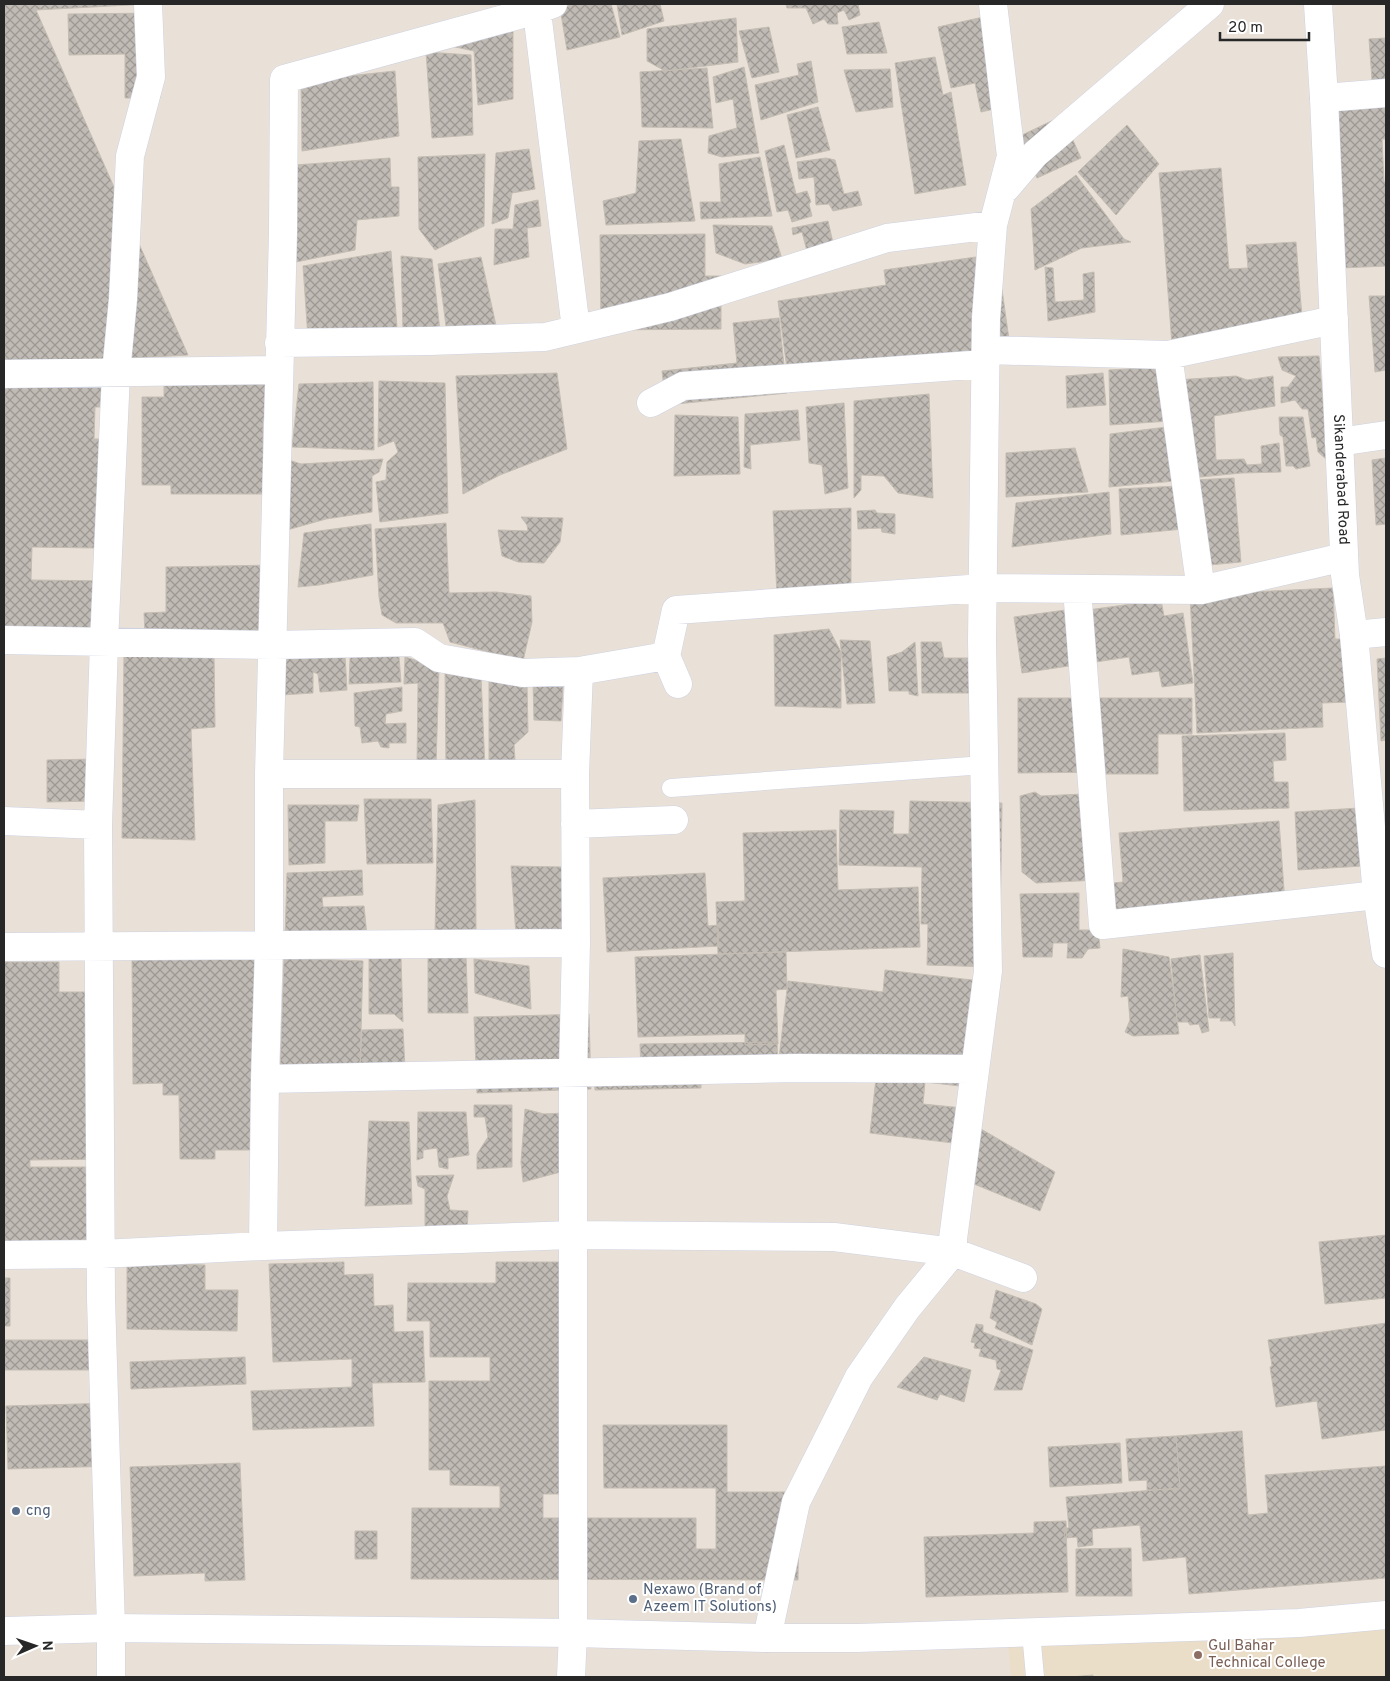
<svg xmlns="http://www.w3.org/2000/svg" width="1390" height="1681" viewBox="0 0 1390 1681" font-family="Overpass,sans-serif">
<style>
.education{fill:#ebdec8}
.building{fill:url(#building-cross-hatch);stroke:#c4bdb3}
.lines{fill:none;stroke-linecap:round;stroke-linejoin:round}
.service-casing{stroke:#ced2e0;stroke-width:19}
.minor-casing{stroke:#ced2e0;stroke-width:29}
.tertiary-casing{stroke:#ced2e0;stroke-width:29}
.secondary-casing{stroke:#ced2e0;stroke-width:29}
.service{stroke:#fff;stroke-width:18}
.minor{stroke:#fff;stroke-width:28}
.tertiary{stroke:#fff;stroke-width:28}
.secondary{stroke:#fff;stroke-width:28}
.service-dot{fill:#5c6f8a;stroke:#fff;stroke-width:2}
.education-dot{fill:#8d6e63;stroke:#fff;stroke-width:2}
.labels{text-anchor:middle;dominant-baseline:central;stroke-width:4;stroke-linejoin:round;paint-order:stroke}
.street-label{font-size:15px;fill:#272727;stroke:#fff}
.service-label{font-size:15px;fill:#4e5e75;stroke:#fff;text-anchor:start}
.education-label{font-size:15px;fill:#785e54;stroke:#fff;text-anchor:start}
</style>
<defs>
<pattern id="building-cross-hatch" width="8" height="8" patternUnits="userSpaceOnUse" patternTransform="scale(1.25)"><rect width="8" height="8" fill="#c1bbb5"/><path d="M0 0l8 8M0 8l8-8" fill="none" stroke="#9d9893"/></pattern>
</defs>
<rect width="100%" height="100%" fill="#e9e1d8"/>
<path class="education" d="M 1386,1610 L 1386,1677 L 1011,1677 L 1007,1633 Z"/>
<path class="building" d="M 4,4 L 148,4 L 36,10 L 188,355 L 4,365 Z
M 575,4 L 611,4 L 620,37 L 567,50 L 560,8 Z
M 617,4 L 660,4 L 664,21 L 622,35 Z
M 786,4 L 858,4 L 860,15 L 849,20 L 844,10 L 837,13 L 838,24 L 828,24 L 824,19 L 813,24 L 806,8 L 787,8 Z
M 159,13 L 160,98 L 125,98 L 125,54 L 69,55 L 68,14 Z
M 997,14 L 1016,104 L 981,112 L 975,83 L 951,88 L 938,27 Z
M 736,18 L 738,62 L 665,71 L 647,61 L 647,29 Z
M 879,22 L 887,53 L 847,54 L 842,27 Z
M 513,27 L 513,99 L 478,105 L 474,51 L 446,45 Z
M 769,27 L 779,72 L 752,78 L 739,31 Z
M 1386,38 L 1386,79 L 1372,80 L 1369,39 Z
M 426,52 L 471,55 L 473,135 L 432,138 Z
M 935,57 L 943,95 L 951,92 L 966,185 L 915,194 L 895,63 Z
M 811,61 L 818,102 L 761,120 L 755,85 L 799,75 L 797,64 Z
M 744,67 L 759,153 L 722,157 L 708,153 L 709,136 L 737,128 L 733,99 L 716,103 L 713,77 Z
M 707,68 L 713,128 L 642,127 L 640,72 Z
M 890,69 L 893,107 L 856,112 L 844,70 Z
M 395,71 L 399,136 L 302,151 L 301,81 Z
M 818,107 L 830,150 L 796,158 L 787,115 Z
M 1386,107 L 1386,139 L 1382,139 L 1384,182 L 1386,182 L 1386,266 L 1341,268 L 1334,110 Z
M 1062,116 L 1081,158 L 1037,178 L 1018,137 Z
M 1127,125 L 1159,164 L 1116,215 L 1078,172 Z
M 681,139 L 695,221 L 606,225 L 603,201 L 636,193 L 639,141 Z
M 784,145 L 796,194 L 807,191 L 811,202 L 809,204 L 812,216 L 792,222 L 788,210 L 777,212 L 765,151 Z
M 529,149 L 535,189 L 512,193 L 508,218 L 492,224 L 496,153 Z
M 485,154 L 484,226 L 435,250 L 419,229 L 418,157 Z
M 760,157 L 772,216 L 701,219 L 700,202 L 721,202 L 719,164 Z
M 390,158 L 391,187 L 399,187 L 399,216 L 357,220 L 355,250 L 296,262 L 295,165 Z
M 826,158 L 835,160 L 844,194 L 858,191 L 862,205 L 833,211 L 829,204 L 816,205 L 814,177 L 799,179 L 797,162 Z
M 1221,168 L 1229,269 L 1248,268 L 1246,245 L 1296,242 L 1302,317 L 1265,320 L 1266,338 L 1172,345 L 1159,173 Z
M 1076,175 L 1124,239 L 1131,242 L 1082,248 L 1035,270 L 1031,209 Z
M 538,200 L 541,226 L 527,228 L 529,257 L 494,265 L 495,229 L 513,229 L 515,205 Z
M 828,221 L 834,247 L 807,251 L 802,232 L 793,235 L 792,228 Z
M 713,225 L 772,226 L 782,259 L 745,264 L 716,253 Z
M 705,234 L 705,276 L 721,276 L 721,329 L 601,330 L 600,235 Z
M 391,251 L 397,327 L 308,338 L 303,266 Z
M 997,254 L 1012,361 L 790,392 L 778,301 L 886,285 L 884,270 Z
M 401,256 L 432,259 L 440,331 L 403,331 Z
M 481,257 L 497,330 L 447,334 L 438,264 Z
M 1045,267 L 1053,268 L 1055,302 L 1084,300 L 1083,274 L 1094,272 L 1095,312 L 1048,321 Z
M 1369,296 L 1386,296 L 1386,370 L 1375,372 Z
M 779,318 L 787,393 L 666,405 L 662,371 L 737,363 L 733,323 Z
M 1317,356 L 1319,356 L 1328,458 L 1326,459 L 1318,452 L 1316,437 L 1312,438 L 1308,409 L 1302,409 L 1295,400 L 1281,403 L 1281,387 L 1288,387 L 1296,376 L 1282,370 L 1278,357 Z
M 1162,367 L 1170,421 L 1110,425 L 1109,370 Z
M 557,373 L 567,449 L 500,475 L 463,494 L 456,376 Z
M 1103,373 L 1106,405 L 1067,408 L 1066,376 Z
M 1236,376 L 1247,380 L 1273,376 L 1275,406 L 1214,416 L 1216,460 L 1244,459 L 1247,465 L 1262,464 L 1261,446 L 1279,443 L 1281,472 L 1242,473 L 1190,478 L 1176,380 Z
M 379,381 L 445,383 L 448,513 L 380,522 L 376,482 L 386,480 L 387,462 L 398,452 L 394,441 L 378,447 Z
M 373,382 L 374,450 L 292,447 L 299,384 Z
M 4,384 L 112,387 L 111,407 L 95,407 L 94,439 L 117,439 L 96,548 L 32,547 L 31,580 L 108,581 L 107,634 L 4,632 Z
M 285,384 L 285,421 L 263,421 L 263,448 L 268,448 L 268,494 L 171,494 L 171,485 L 142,485 L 142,397 L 164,397 L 164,385 Z
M 929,394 L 933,498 L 898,493 L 884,476 L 861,475 L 861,490 L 854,498 L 854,401 Z
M 844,403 L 848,488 L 825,494 L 822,465 L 809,463 L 806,407 Z
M 798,410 L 800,440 L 750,445 L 751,469 L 744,467 L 745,414 Z
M 675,415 L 738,417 L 740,474 L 674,476 Z
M 1279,417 L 1303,417 L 1310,466 L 1296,469 L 1293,466 L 1286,466 L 1283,437 L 1280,435 Z
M 1167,427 L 1175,481 L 1109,487 L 1110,434 Z
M 1075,448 L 1088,492 L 1006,497 L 1006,453 Z
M 1386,458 L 1386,524 L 1376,525 L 1372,460 Z
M 286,459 L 301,464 L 383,459 L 379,472 L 372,476 L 372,512 L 326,519 L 287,530 Z
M 1234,478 L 1241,562 L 1199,566 L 1192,480 Z
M 1178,486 L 1183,529 L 1121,535 L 1119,489 Z
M 1109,492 L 1111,534 L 1012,547 L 1016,503 Z
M 851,508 L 851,588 L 777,595 L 773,511 Z
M 875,510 L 877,513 L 895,514 L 895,534 L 882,532 L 881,528 L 858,529 L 857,511 Z
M 521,517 L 563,518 L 560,542 L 544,563 L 518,562 L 502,556 L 498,530 L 528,531 L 527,525 Z
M 446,523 L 449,593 L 496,592 L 531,596 L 532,622 L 523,661 L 450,642 L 443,623 L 396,623 L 382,615 L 379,597 L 375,529 Z
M 371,524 L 373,575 L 319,585 L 298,587 L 304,533 Z
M 275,565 L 276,630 L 168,632 L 145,634 L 144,613 L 166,612 L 166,567 Z
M 1333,588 L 1335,639 L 1348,639 L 1350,702 L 1322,703 L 1323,727 L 1197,733 L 1190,595 Z
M 1161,600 L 1164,616 L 1183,613 L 1193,683 L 1162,687 L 1159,671 L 1132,675 L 1129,657 L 1022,673 L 1014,617 L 1073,609 L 1073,612 Z
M 829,629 L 841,652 L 841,708 L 775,706 L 774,635 Z
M 840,640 L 870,641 L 875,703 L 847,704 Z
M 915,642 L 918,696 L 909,694 L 909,691 L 889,691 L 887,657 L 902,652 Z
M 921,642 L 941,642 L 944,658 L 979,658 L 979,693 L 922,693 Z
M 353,648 L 399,657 L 401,682 L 349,684 L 350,659 Z
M 124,652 L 214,655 L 215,727 L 191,729 L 195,840 L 122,838 Z
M 280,652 L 345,655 L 347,690 L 320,692 L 318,674 L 313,672 L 313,693 L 281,695 Z
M 405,657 L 439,667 L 436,766 L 417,766 L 418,683 L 404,684 Z
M 1386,658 L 1386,740 L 1381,741 L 1377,659 Z
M 445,667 L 481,676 L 485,768 L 446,766 Z
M 489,676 L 527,684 L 528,732 L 514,745 L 515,760 L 489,761 Z
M 533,683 L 563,687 L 561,721 L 534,720 Z
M 402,687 L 402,711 L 386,714 L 385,724 L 406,723 L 406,743 L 389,743 L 389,748 L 381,747 L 378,741 L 362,743 L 360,727 L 355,726 L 354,693 Z
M 1018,698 L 1192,698 L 1192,734 L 1158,734 L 1158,774 L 1106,774 L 1106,772 L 1018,773 Z
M 1285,733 L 1286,760 L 1273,761 L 1274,782 L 1288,782 L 1289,808 L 1184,811 L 1182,736 Z
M 96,759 L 96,801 L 47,802 L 47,760 Z
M 1035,792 L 1041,796 L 1103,793 L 1098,880 L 1036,883 L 1022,872 L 1020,796 Z
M 364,799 L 431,799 L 433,863 L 367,864 Z
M 475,800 L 476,931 L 435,933 L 438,805 Z
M 910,801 L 1002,803 L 1000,930 L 993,967 L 927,965 L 928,924 L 921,924 L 922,867 L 839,865 L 840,810 L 894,811 L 893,834 L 909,834 Z
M 288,805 L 359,805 L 357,821 L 325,821 L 325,863 L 289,865 Z
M 1359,808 L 1362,866 L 1298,870 L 1295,812 Z
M 1279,821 L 1286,917 L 1117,930 L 1113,883 L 1123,882 L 1119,833 Z
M 836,830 L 838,890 L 918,887 L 920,947 L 718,954 L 716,902 L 745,901 L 743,833 Z
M 511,866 L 563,867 L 567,933 L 516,935 Z
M 362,870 L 363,895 L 322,897 L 323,907 L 364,906 L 367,936 L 285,938 L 287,873 Z
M 705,873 L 708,926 L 718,925 L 719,946 L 607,952 L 603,878 Z
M 1079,893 L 1079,930 L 1098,930 L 1100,948 L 1088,949 L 1082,958 L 1067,958 L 1068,943 L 1053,943 L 1052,957 L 1023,957 L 1020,894 Z
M 1123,949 L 1169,957 L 1179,1034 L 1133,1036 L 1125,1032 L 1130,1020 L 1128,996 L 1121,997 Z
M 786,952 L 787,989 L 776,990 L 778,1044 L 745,1045 L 745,1034 L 638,1037 L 635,957 Z
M 1233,953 L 1235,1026 L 1232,1021 L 1220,1021 L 1221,1018 L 1209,1018 L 1204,956 Z
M 428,955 L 466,955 L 468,1013 L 428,1013 Z
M 1200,955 L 1209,1031 L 1202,1033 L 1199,1024 L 1190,1025 L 1188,1022 L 1177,1022 L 1171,959 Z
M 278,958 L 271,1150 L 215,1150 L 215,1159 L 180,1159 L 179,1095 L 163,1095 L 163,1083 L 133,1084 L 132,959 Z
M 284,958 L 363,961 L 360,1068 L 280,1072 Z
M 401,958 L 403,1022 L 394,1014 L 369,1014 L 369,959 Z
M 474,959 L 529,966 L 531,1009 L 475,993 Z
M 4,962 L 59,962 L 59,992 L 98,992 L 105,1159 L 30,1160 L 30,1167 L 108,1167 L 108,1247 L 4,1248 Z
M 885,970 L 998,983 L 977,1088 L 925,1082 L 923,1104 L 973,1109 L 970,1145 L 870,1133 L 876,1078 L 778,1067 L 788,981 L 883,992 Z
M 589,1014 L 591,1089 L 477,1093 L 474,1017 Z
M 403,1029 L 405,1068 L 360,1068 L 362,1030 Z
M 777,1042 L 778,1071 L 701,1072 L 701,1088 L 595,1090 L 594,1070 L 641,1070 L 640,1044 Z
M 474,1105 L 512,1105 L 512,1167 L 477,1169 L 477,1154 L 488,1137 L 485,1117 L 474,1117 Z
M 525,1109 L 544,1114 L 564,1113 L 568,1170 L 523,1182 L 521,1162 Z
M 418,1112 L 466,1112 L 469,1155 L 448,1158 L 448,1169 L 439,1167 L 437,1148 L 423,1150 L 423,1158 L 417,1160 Z
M 369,1121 L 409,1122 L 412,1204 L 365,1206 Z
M 981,1129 L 1055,1172 L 1040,1211 L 974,1184 Z
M 454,1175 L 447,1196 L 450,1210 L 468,1211 L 467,1233 L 425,1230 L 425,1189 L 418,1186 L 416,1176 Z
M 1386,1235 L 1386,1298 L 1325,1304 L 1319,1242 Z
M 344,1262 L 344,1275 L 373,1274 L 374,1306 L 393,1305 L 394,1332 L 423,1331 L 425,1382 L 372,1383 L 374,1426 L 253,1430 L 251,1391 L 352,1387 L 352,1359 L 273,1362 L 269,1264 Z
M 496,1262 L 586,1262 L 586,1494 L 543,1494 L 543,1518 L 696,1518 L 696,1549 L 716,1549 L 716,1488 L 604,1488 L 603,1425 L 727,1425 L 727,1492 L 799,1492 L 798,1580 L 411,1579 L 412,1508 L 500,1508 L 500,1486 L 450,1485 L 450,1470 L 429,1470 L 429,1381 L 490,1381 L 490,1357 L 430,1357 L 430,1321 L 407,1321 L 408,1283 L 496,1283 Z
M 127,1263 L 205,1265 L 205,1290 L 238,1290 L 237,1331 L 127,1329 Z
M 4,1278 L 10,1278 L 10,1326 L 4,1326 Z
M 996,1290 L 1036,1304 L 1042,1309 L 1032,1345 L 995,1328 L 997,1322 L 990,1318 Z
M 1386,1323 L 1386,1430 L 1322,1439 L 1317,1401 L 1276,1407 L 1270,1367 L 1272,1366 L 1268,1340 Z
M 976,1324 L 983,1325 L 983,1332 L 1033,1350 L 1022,1390 L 994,1390 L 1001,1370 L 997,1369 L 996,1360 L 979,1356 L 981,1349 L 974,1348 L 975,1343 L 971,1342 Z
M 4,1340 L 95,1340 L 95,1370 L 4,1370 Z
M 245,1357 L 246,1384 L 131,1389 L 130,1362 Z
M 924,1357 L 971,1370 L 964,1402 L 940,1394 L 937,1400 L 897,1387 Z
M 114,1403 L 116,1466 L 8,1469 L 6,1406 Z
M 1242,1431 L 1248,1515 L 1268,1513 L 1265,1475 L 1386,1466 L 1386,1578 L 1189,1594 L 1186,1557 L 1143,1561 L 1140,1525 L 1092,1529 L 1093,1545 L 1078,1547 L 1077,1537 L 1065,1538 L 1064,1528 L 1069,1528 L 1066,1497 L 1180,1488 L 1176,1436 Z
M 1176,1436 L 1180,1489 L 1147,1490 L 1147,1480 L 1129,1481 L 1126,1439 Z
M 1120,1443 L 1122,1483 L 1050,1487 L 1048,1447 Z
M 240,1463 L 245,1580 L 205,1581 L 205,1573 L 134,1576 L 130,1467 Z
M 1066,1521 L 1068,1592 L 926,1597 L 924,1537 L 1034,1533 L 1034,1522 Z
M 355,1531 L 377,1531 L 377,1559 L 355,1559 Z
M 1131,1548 L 1132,1596 L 1076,1596 L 1076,1549 Z
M 1093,1675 L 1093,1677 L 1071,1677 Z"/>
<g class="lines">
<defs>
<path id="service" d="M 671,788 L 984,765
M 1031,1632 L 1035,1677"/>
<path id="minor" d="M 536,4 L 576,329
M 1324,98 L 1386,93
M 1006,188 L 1035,154 L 1210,4
M 279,343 L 430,341 L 545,337 L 670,307 L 887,238 L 993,225
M 986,350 L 1168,355 L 1334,320
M 1168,355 L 1201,590
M 4,374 L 279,370
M 651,403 L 683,386 L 985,364
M 1339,442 L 1386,435
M 1077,589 L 1103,925 L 1377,895
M 1354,635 L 1386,632
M 4,640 L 274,645 L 415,642 L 439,658 L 523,673 L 579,671 L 666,656
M 678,684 L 666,656 L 676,610 L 983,588 L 1201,590 L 1344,557
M 269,774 L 575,774
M 4,821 L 98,825
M 575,824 L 674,820
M 4,947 L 576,943
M 265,1079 L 795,1068 L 975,1069
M 263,1246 L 265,1079 L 269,946 L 269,774 L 283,232 L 284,79 L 537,10 L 553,4
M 4,1255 L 101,1254 L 263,1246 L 572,1235 L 834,1237 L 953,1252 L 1023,1278
M 111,1628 L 101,1299 L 98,825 L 104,643 L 116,373 L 123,299 L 130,156 L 151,77 L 148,4
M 767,1638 L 796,1502 L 859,1377 L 907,1308 L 953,1252 L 953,1239 L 988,971 L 982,641 L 986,318 L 993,225 L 1011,156 L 993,4
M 571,1677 L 573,1633 L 573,1072 L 576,943 L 575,774 L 579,671"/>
<g id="tertiary">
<path id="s1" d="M 1318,4 L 1324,98 L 1345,575 L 1354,635 L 1377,895 L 1386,954"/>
<path d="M 111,1628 L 111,1677"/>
</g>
<path id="secondary" d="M 4,1631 L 111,1628 L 573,1633 L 767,1638 L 857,1638 L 1221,1626 L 1299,1623 L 1386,1615"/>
</defs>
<use href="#service" class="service-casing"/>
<use href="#minor" class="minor-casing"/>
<use href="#tertiary" class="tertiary-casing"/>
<use href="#secondary" class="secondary-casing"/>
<use href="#service" class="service"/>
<use href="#minor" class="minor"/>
<use href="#tertiary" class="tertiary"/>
<use href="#secondary" class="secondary"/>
</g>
<g class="service-dot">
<circle cx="16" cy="1511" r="5"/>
<circle cx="633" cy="1599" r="5"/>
</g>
<circle class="education-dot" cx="1198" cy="1655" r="5"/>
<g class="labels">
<g class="street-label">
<text stroke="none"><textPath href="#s1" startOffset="476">Sikanderabad Road</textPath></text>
</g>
<g class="service-label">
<text x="26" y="1511">cng</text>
<text x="643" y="1590">Nexawo (Brand of<tspan x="643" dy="17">Azeem IT Solutions)</tspan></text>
</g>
<g class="education-label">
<text x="1208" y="1646">Gul Bahar<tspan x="1208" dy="17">Technical College</tspan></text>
</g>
</g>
<rect width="1390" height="1681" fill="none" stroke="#272727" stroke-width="10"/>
<g transform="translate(35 1646) rotate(88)" stroke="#ffffff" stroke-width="4" paint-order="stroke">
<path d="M0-4L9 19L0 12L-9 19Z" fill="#272727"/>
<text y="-8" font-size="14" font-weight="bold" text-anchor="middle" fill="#272727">N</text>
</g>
<path d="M1220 32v8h89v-8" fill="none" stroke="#272727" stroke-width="2.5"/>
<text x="1228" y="32" font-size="15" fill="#272727" stroke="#ffffff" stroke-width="4" paint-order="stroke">20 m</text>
</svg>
